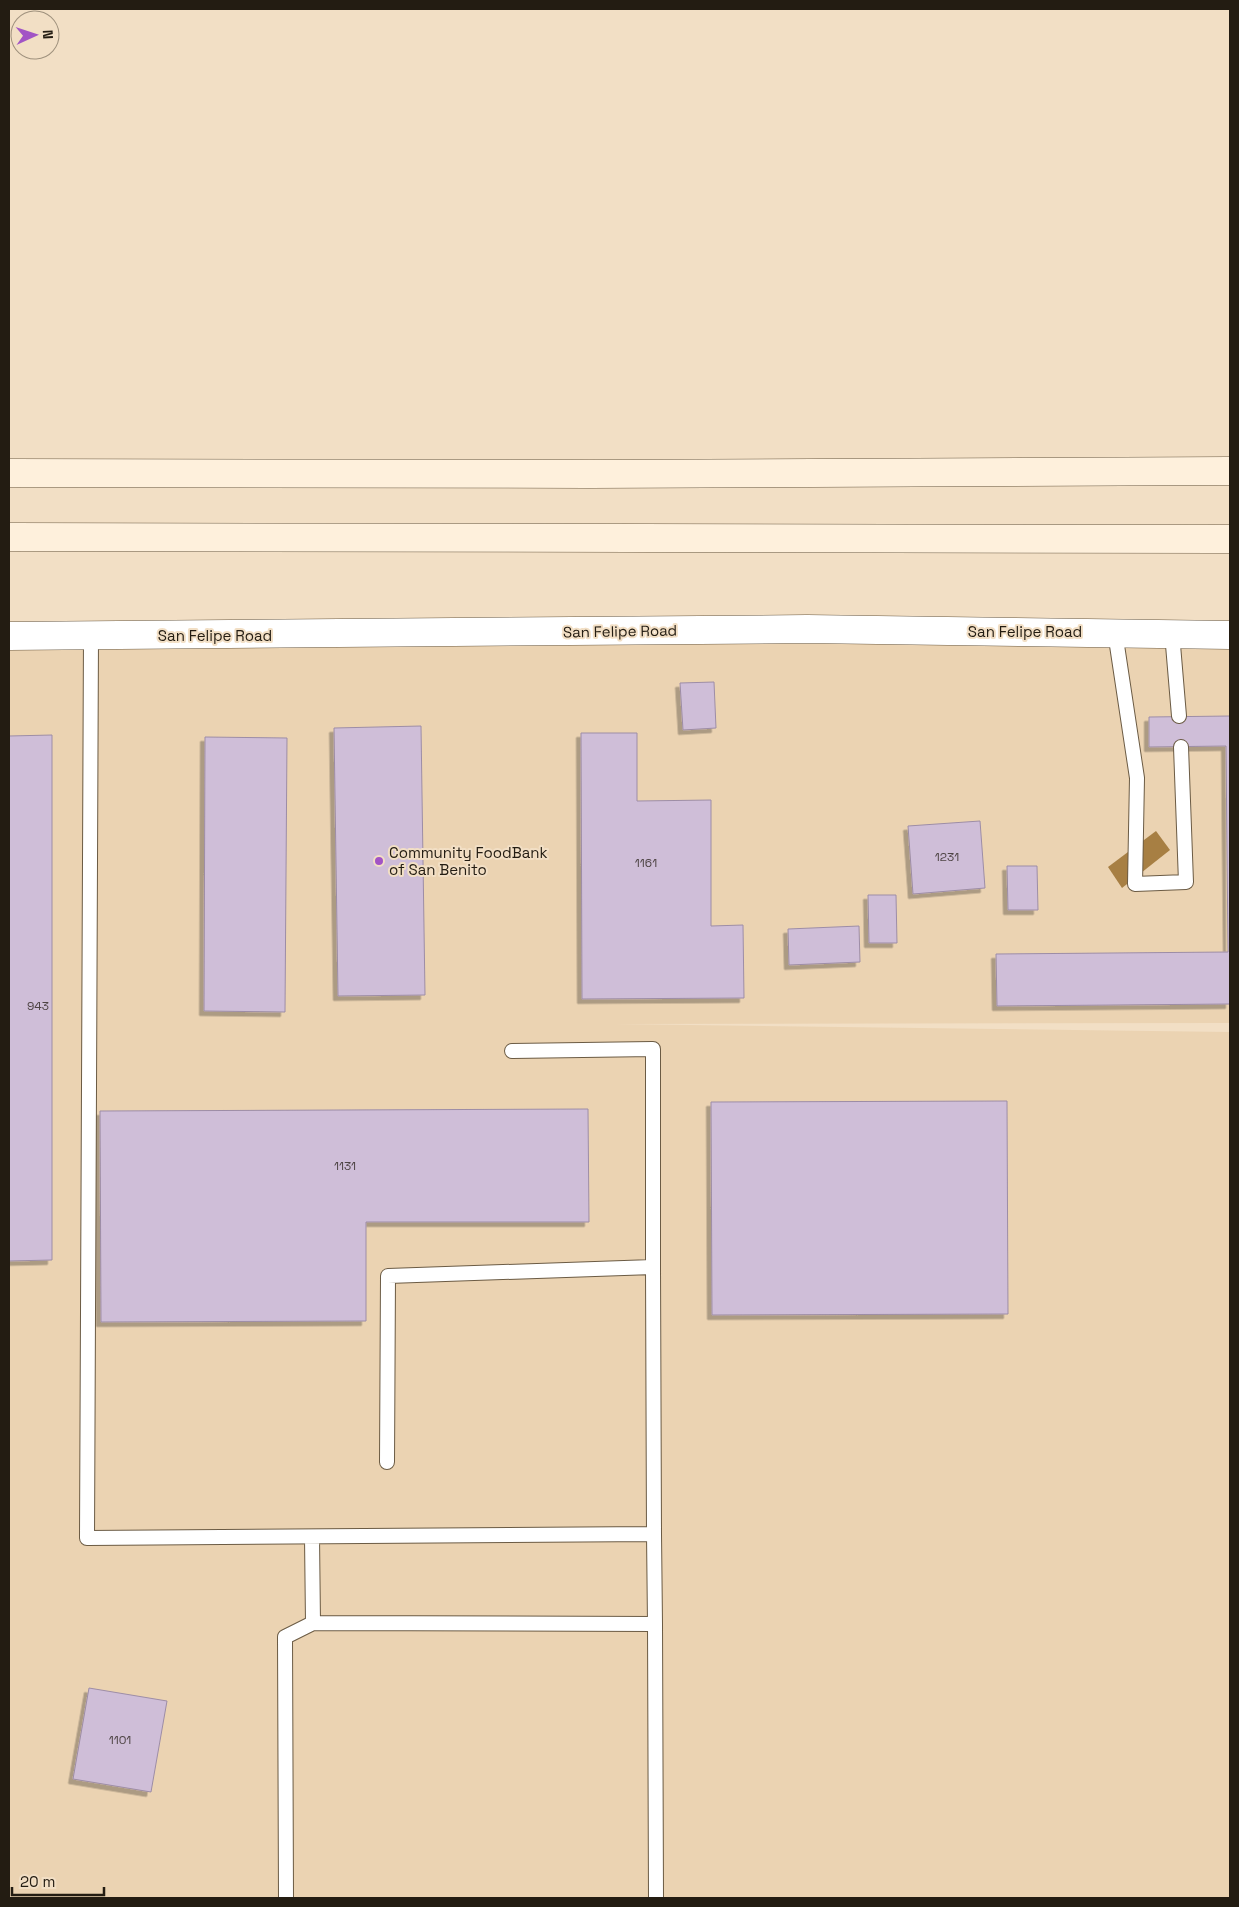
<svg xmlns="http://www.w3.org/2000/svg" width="1239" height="1907" viewBox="0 0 1239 1907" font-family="'Space Grotesk',sans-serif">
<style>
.built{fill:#ebd3b2}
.water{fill:#a77f43}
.building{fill:#cfbed8;stroke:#9d8da6;filter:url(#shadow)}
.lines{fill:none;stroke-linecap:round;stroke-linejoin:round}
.service-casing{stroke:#6b5b44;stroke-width:16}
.minor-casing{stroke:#6b5b44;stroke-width:29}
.secondary-casing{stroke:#6b5b44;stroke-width:29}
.service{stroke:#fff;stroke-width:14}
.minor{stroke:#fff;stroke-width:28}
.secondary{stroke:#fef0dc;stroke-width:28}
.poi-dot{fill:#a254c5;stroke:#f2dfc5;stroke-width:2}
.labels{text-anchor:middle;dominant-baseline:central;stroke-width:4;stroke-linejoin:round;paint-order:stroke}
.number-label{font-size:12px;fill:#4e4444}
.street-label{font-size:15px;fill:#231c12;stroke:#f2dfc5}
.poi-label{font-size:15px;fill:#231c12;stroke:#f2dfc5;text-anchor:start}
</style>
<defs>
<filter id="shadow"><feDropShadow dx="-4.5" dy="4.5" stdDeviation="0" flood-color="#0004"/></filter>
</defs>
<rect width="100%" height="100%" fill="#f2dfc5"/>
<path class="built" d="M 1230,630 L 1230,1023 L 614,1024 L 1230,1032 L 1230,1898 L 9,1898 L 9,636 Z"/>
<path class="water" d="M 1156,831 L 1170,850 L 1122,888 L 1108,867 Z"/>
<path class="building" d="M 714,682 L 716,728 L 683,730 L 680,683 Z
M 1230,716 L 1230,1004 L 997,1006 L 996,954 L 1228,952 L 1226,746 L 1149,747 L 1149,717 Z
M 421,726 L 425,995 L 338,996 L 334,728 Z
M 581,733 L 637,733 L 637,801 L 711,800 L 711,926 L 743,925 L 744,998 L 582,999 Z
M 52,735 L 52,1260 L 9,1261 L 9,736 Z
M 205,737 L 287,738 L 285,1012 L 204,1011 Z
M 980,821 L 985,888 L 913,894 L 908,826 Z
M 1007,866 L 1037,866 L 1038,910 L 1008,910 Z
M 868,895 L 896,895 L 897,943 L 869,943 Z
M 859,926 L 860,962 L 789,965 L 788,929 Z
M 1007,1101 L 1008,1314 L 712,1315 L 711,1102 Z
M 588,1109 L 589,1222 L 366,1222 L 366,1321 L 101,1322 L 100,1111 Z
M 89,1688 L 167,1701 L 151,1792 L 73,1779 Z"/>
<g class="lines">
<defs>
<path id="service" d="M 1115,632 L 1137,778 L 1135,884 L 1186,882 L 1181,747
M 1172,633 L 1179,716
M 91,636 L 87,1538 L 654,1534 L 653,1267
M 387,1462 L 388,1276 L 653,1267 L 653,1049 L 512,1051
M 654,1534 L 655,1624
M 312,1537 L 313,1623
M 286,1898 L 285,1637 L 313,1623 L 655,1624 L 656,1898"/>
<path id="minor" d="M 9,636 L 807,629 L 1230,635"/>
<path id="secondary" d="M 9,473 L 589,474 L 1230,471
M 9,537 L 1230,539"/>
</defs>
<use href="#service" class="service-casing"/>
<use href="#minor" class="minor-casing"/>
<use href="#secondary" class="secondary-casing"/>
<use href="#service" class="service"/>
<use href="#minor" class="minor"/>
<use href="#secondary" class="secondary"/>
</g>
<circle class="poi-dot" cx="379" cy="861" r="5"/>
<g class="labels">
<g class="number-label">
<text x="947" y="857">1231</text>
<text x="646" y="863">1161</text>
<text x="38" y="1006">943</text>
<text x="345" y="1166">1131</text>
<text x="120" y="1740">1101</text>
</g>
<g class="street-label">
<text transform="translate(620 631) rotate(-1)">San Felipe Road</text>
<text x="1025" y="631">San Felipe Road</text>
<text x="215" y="635">San Felipe Road</text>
</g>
<g class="poi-label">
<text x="389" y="852">Community FoodBank<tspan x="389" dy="17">of San Benito</tspan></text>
</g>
</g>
<rect width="1239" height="1907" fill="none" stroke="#231c12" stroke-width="20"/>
<g transform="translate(35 35) rotate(87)"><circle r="24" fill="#f2dfc5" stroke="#9f917d"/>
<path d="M0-4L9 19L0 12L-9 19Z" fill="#a254c5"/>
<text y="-8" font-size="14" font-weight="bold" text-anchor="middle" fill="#231c12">N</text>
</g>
<path d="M12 1887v8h92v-8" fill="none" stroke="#231c12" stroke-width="2.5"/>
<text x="20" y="1887" font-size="15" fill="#231c12" stroke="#f2dfc5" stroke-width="4" paint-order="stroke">20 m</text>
</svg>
